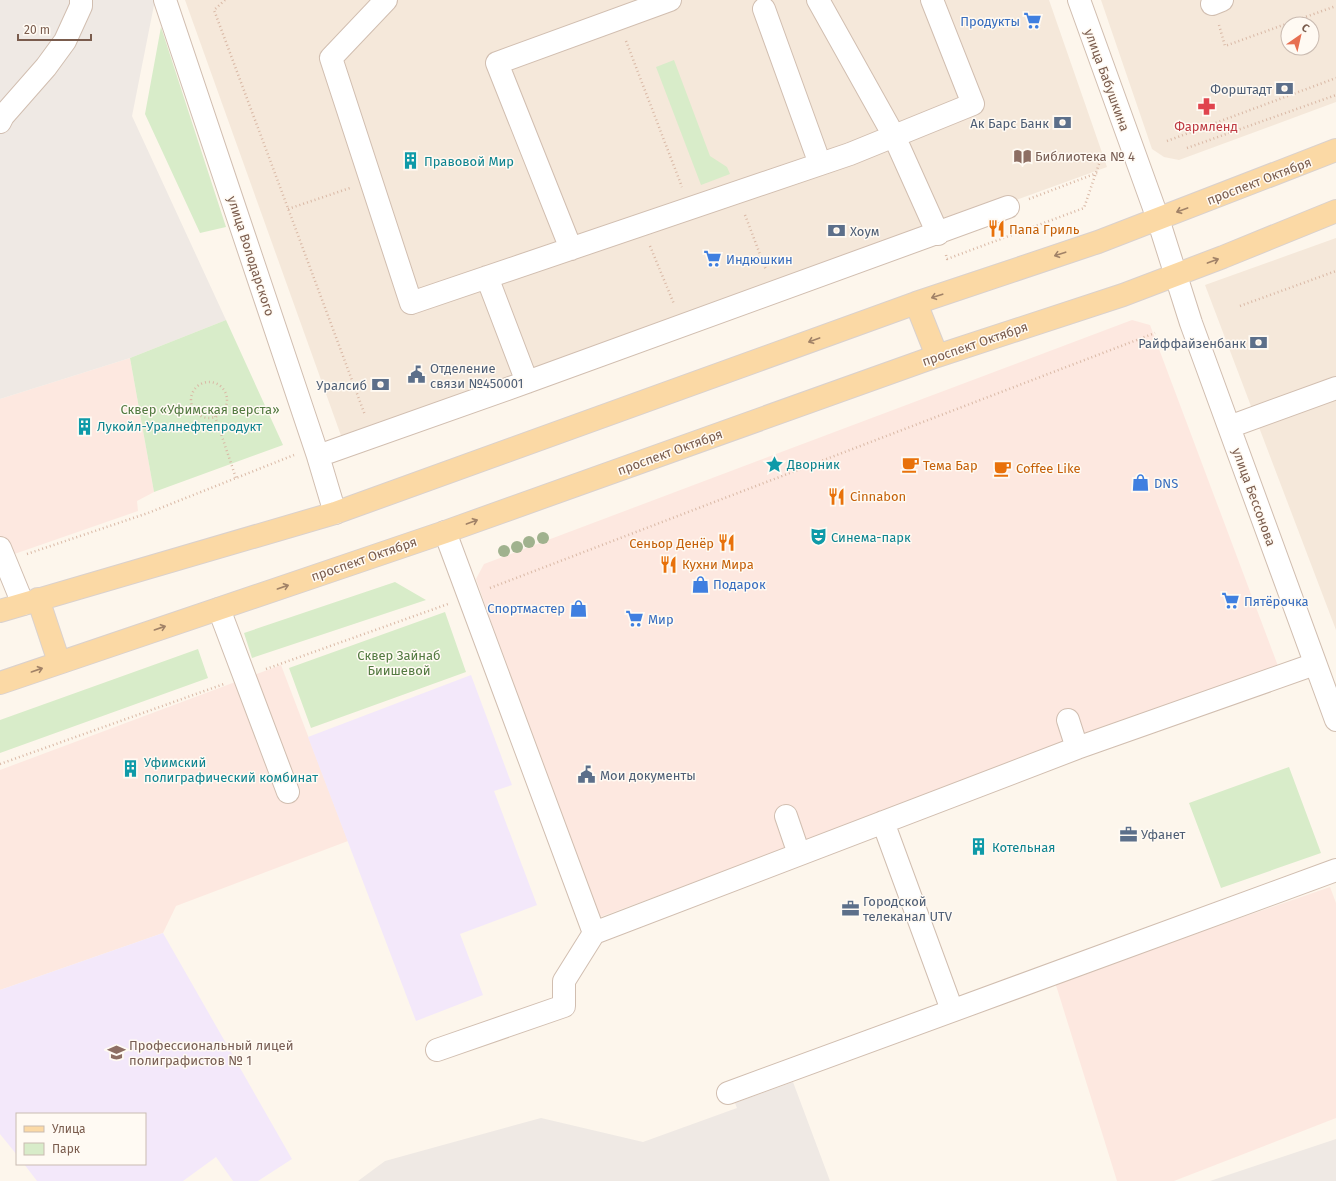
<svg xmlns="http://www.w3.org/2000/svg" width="1336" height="1181" viewBox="0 0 1336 1181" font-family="'Fira Sans',sans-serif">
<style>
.residential{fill:#f5e8da;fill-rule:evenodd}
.commercial{fill:#fde8e0}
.industrial{fill:#efe9e4}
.education{fill:#f3e8fa}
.green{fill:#d8ecc9}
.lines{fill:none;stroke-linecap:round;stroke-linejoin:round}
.minor-casing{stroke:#d1beb0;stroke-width:24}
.major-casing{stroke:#dad1cd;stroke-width:24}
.path{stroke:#d9b8a5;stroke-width:2.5;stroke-dasharray:1 3;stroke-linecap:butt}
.minor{stroke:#fff;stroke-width:22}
.major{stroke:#fbd9a5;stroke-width:22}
.tree{fill:#a0b28e}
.oneway{stroke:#a18267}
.labels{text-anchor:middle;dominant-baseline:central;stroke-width:3;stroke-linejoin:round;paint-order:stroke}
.shop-label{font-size:13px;fill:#366cbe;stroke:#fffaf3;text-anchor:start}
.street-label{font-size:13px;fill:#7a5c4d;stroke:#fffaf3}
.service-label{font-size:13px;fill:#4e5e75;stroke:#fffaf3;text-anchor:start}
.health-label{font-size:13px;fill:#be3a42;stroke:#fffaf3}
.education-label{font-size:13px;fill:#785e54;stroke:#fffaf3;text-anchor:start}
.culture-label{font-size:13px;fill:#0d838f;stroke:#fffaf3;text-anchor:start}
.food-label{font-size:13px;fill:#c56008;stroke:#fffaf3;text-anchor:start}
.park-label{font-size:13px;fill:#537a41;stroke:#fffaf3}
</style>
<rect width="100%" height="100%" fill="#fdf6ec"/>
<path class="residential" d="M 185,0 L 1049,0 L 1107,167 L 344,444 Z
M 1101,0 L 1336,0 L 1336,102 L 1179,160 L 1164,157 L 1152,149 ZM 1288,24 L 1312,24 L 1312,48 L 1288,48 Z
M 1336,238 L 1336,630 L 1205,285 Z"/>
<path class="commercial" d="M 1132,320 L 1150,325 L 1278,666 L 595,919 L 476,579 L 484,564 Z
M 130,358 L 154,492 L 137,501 L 138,511 L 0,559 L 0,399 Z
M 281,665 L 348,841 L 176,906 L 163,933 L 0,990 L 0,770 Z
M 1330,887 L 1336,903 L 1336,1118 L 1174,1181 L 1117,1181 L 1055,982 Z"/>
<path class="industrial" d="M 0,0 L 155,0 L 132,116 L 226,320 L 130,358 L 0,399 Z
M 793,1082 L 830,1181 L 358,1181 L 385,1161 L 541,1118 L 643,1142 L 737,1108 L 735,1103 Z
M 1336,1139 L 1336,1181 L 1210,1181 Z"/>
<path class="education" d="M 471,675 L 512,785 L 494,791 L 537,905 L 460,934 L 483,995 L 416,1021 L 308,737 Z
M 163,933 L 292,1159 L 258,1181 L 233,1181 L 216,1157 L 183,1181 L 37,1181 L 24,1164 L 145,1164 L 145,1114 L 17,1114 L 17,1155 L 0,1134 L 0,990 Z"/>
<path class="green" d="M 161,27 L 226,227 L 200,233 L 145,114 Z
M 674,60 L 710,156 L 727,167 L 730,174 L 701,185 L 656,67 Z
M 226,320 L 283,445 L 154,492 L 130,358 Z
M 395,582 L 426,600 L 252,658 L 244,633 Z
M 445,612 L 466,672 L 311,728 L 289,668 Z
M 198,649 L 208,678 L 0,753 L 0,720 Z
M 1289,767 L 1321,853 L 1221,888 L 1189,803 Z"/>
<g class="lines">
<defs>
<path id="minor" d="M 165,0 L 318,456 L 335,513
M 386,0 L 331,58 L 411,303 L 850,154 L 973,104 L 932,0
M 818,0 L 894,136 L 938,234
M 1079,0 L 1158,219 L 1191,323 L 1336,720
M 1212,4 L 1222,0
M 764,9 L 820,164
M 0,122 L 3,116 L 46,67 L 65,41 L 81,6 L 81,0
M 571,249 L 497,63 L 670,0
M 487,277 L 527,382
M 1229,427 L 1336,388
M 318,456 L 527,382 L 1008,207
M 445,532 L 594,933 L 1077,748 L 1315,664
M 0,548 L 23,604
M 219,609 L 288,792
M 1068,720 L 1077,748
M 786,816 L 799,854
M 883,822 L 952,1010
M 437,1050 L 564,1006 L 564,981 L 594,933
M 728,1093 L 1336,870"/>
<path id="major" d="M 916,303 L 937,356
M 38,599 L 59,662
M 0,611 L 335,513 L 916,303 L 1098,242 L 1336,150
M 0,683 L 445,532 L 937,356 L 1123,295 L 1223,257 L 1336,211"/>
</defs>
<use href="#minor" class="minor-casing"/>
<use href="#major" class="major-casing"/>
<path class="path" d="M 225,0 L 214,10 L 365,415
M 1219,25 L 1225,46 L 1336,6
M 626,41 L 682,187
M 1167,141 L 1336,78
M 1187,148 L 1336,95
M 1029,199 L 1097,173
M 288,209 L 350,188
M 745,215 L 766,270
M 650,246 L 674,304
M 946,255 L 947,259 L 1084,208 L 1100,161
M 1240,306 L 1336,271
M191 400a18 18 0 1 1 36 0a18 18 0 1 1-36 0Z
M 215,416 L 236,478
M 27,554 L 148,513 L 294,455
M 490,588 L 1155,333
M 266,669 L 448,604
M 0,764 L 224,684"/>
<use href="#minor" class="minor"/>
<use href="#major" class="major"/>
</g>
<g class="tree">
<circle cx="543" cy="538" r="6"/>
<circle cx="529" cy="542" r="6"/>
<circle cx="517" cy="547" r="6"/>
<circle cx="504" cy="551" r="6"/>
</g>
<defs><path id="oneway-shaft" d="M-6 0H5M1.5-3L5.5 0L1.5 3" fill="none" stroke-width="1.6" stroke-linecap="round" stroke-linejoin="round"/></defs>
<g class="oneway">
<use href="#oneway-shaft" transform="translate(1182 210) rotate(160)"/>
<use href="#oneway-shaft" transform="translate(1060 254) rotate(162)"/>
<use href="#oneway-shaft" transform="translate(1213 261) rotate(-20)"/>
<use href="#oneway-shaft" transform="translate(937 296) rotate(162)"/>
<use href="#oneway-shaft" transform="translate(814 340) rotate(160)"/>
<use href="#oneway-shaft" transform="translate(472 522) rotate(-20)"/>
<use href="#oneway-shaft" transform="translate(283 587) rotate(-19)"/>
<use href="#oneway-shaft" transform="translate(160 628) rotate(-19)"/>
<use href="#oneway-shaft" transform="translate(37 670) rotate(-19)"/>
</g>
<defs>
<symbol id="supermarket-bare" viewBox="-9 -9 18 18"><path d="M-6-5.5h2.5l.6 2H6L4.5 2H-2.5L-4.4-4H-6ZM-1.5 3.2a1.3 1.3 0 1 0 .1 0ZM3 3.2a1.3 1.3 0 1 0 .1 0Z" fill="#3f7fe0" stroke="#fffaf3" stroke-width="2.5" paint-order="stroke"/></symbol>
<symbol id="bank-bare" viewBox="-9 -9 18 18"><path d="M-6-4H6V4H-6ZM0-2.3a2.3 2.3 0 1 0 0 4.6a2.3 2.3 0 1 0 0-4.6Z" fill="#5c6f8a" stroke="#fffaf3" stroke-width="2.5" paint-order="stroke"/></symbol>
<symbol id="pharmacy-bare" viewBox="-9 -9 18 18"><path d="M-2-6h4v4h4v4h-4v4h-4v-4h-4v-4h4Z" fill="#e0444e" stroke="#fffaf3" stroke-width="2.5" paint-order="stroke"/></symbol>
<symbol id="library-bare" viewBox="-9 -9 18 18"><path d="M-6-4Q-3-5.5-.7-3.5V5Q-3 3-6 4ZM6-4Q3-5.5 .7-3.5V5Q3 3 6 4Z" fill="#8d6e63" stroke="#fffaf3" stroke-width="2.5" paint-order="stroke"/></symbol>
<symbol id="building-bare" viewBox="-9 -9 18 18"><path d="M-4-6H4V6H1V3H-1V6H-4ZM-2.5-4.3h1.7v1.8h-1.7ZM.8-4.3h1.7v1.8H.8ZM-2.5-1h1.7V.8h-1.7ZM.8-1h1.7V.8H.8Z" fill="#0f9aa8" stroke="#fffaf3" stroke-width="2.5" paint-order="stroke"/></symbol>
<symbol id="restaurant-bare" viewBox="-9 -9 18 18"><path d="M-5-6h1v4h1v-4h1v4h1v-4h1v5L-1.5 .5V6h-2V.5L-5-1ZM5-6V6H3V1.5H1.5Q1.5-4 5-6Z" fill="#e8710a" stroke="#fffaf3" stroke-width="2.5" paint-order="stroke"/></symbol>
<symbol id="civic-bare" viewBox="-9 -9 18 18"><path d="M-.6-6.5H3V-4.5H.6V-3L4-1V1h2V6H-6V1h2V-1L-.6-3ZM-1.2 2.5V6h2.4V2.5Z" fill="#5c6f8a" stroke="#fffaf3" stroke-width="2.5" paint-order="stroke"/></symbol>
<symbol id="sight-bare" viewBox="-9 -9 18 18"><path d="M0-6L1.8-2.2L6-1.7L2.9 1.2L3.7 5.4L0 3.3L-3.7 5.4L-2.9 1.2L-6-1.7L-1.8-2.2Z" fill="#0f9aa8" stroke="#fffaf3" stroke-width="2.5" paint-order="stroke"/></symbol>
<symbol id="cafe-bare" viewBox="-9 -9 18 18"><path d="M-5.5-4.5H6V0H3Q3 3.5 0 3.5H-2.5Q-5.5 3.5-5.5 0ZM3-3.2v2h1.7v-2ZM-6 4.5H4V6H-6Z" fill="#e8710a" stroke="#fffaf3" stroke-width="2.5" paint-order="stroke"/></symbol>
<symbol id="shop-bare" viewBox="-9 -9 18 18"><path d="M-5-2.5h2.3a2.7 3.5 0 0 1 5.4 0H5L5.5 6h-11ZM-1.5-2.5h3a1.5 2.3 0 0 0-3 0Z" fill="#3f7fe0" stroke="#fffaf3" stroke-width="2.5" paint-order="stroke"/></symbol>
<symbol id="theatre-bare" viewBox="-9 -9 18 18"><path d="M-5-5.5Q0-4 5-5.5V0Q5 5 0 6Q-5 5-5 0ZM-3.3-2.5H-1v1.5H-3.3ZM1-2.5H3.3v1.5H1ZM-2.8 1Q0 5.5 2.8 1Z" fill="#0f9aa8" stroke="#fffaf3" stroke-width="2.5" paint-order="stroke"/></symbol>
<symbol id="office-bare" viewBox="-9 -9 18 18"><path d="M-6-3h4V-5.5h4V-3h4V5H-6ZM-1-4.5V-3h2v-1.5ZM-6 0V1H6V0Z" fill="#5c6f8a" stroke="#fffaf3" stroke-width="2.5" paint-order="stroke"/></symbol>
<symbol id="university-bare" viewBox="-9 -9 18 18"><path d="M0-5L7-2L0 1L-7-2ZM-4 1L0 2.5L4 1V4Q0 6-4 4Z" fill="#8d6e63" stroke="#fffaf3" stroke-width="2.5" paint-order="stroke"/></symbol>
</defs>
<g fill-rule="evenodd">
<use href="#supermarket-bare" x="1020" y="8" width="25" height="25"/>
<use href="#bank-bare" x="1272" y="76" width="25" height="25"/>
<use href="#pharmacy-bare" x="1194" y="94" width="25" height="25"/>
<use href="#bank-bare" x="1050" y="110" width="25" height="25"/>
<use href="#library-bare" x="1010" y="144" width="25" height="25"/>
<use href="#building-bare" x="398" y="148" width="25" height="25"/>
<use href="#restaurant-bare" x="984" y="216" width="25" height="25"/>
<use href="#bank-bare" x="824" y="218" width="25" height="25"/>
<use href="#supermarket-bare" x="700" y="246" width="25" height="25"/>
<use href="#bank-bare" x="1246" y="330" width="25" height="25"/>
<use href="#civic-bare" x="404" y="362" width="25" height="25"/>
<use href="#bank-bare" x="368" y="372" width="25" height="25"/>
<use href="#building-bare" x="72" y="414" width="25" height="25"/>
<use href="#sight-bare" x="762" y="452" width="25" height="25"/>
<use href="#cafe-bare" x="898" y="452" width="25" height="25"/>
<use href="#cafe-bare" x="990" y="456" width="25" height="25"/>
<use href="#shop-bare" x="1128" y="470" width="25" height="25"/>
<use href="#restaurant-bare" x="824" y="484" width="25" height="25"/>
<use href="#theatre-bare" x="806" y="524" width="25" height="25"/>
<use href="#restaurant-bare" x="714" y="530" width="25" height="25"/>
<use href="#restaurant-bare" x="656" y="552" width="25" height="25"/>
<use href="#shop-bare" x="688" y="572" width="25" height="25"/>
<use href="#supermarket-bare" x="1218" y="588" width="25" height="25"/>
<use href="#shop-bare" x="566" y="596" width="25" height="25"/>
<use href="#supermarket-bare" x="622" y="606" width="25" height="25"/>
<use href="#building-bare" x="118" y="756" width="25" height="25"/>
<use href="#civic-bare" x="574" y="762" width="25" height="25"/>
<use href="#office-bare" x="1116" y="822" width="25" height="25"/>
<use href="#building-bare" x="966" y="834" width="25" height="25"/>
<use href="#office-bare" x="838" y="896" width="25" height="25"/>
<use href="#university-bare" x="104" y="1040" width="25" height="25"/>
</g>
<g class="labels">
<g class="shop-label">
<text x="1020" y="21" text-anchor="end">Продукты</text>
<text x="726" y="259">Индюшкин</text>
<text x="1154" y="483">DNS</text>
<text x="713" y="584">Подарок</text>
<text x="1244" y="601">Пятёрочка</text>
<text x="565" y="608" text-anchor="end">Спортмастер</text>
<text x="648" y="619">Мир</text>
</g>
<g class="street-label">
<text transform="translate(1107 80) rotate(70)">улица Бабушкина</text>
<text transform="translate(1259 181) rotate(-21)">проспект Октября</text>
<text transform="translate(251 256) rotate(72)">улица Володарского</text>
<text transform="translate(975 344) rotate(-19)">проспект Октября</text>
<text transform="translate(670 452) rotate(-20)">проспект Октября</text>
<text transform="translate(1254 497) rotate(70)">улица Бессонова</text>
<text transform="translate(364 559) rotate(-19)">проспект Октября</text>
</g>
<g class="service-label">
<text x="1272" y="89" text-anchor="end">Форштадт</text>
<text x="1049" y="123" text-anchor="end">Ак Барс Банк</text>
<text x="850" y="231">Хоум</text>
<text x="1246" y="343" text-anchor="end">Райффайзенбанк</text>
<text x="430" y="368">Отделение<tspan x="430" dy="15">связи №450001</tspan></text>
<text x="367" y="385" text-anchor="end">Уралсиб</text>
<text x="600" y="775">Мои документы</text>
<text x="1141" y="834">Уфанет</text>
<text x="863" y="901">Городской<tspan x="863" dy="15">телеканал UTV</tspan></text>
</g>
<g class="health-label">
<text x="1206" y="126">Фармленд</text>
</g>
<g class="education-label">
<text x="1035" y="156">Библиотека № 4</text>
<text x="129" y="1045">Профессиональный лицей<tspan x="129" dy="15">полиграфистов № 1</tspan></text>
</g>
<g class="culture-label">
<text x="424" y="161">Правовой Мир</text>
<text x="97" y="426">Лукойл-Уралнефтепродукт</text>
<text x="787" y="464">Дворник</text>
<text x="831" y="537">Синема-парк</text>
<text x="144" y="762">Уфимский<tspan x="144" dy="15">полиграфический комбинат</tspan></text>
<text x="992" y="847">Котельная</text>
</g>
<g class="food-label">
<text x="1009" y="229">Папа Гриль</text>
<text x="923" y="465">Тема Бар</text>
<text x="1016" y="468">Coffee Like</text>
<text x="850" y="496">Cinnabon</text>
<text x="714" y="543" text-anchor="end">Сеньор Денёр</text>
<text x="682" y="564">Кухни Мира</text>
</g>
<g class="park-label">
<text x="200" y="409">Сквер «Уфимская верста»</text>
<text x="399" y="655">Сквер Зайнаб<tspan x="399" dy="15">Биишевой</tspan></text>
</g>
</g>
<rect x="16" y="1113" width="130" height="52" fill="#fffaf3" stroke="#cabbb1"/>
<rect x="24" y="1126" width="20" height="6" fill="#fbd9a5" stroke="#cabbb1"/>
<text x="52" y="1133" font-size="12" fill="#7a5c4d">Улица</text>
<rect x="24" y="1143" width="20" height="12" fill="#d8ecc9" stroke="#cabbb1"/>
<text x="52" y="1153" font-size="12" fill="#7a5c4d">Парк</text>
<g transform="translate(1300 36) rotate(34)"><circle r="19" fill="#fffaf3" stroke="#cabbb1"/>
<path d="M0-3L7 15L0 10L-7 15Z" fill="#e76f51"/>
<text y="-6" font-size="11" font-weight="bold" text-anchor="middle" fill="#7a5c4d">С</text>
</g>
<path d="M18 34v6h73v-6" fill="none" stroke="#7a5c4d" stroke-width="2"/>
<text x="24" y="34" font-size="12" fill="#7a5c4d" stroke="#fffaf3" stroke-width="3" paint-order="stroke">20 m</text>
</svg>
